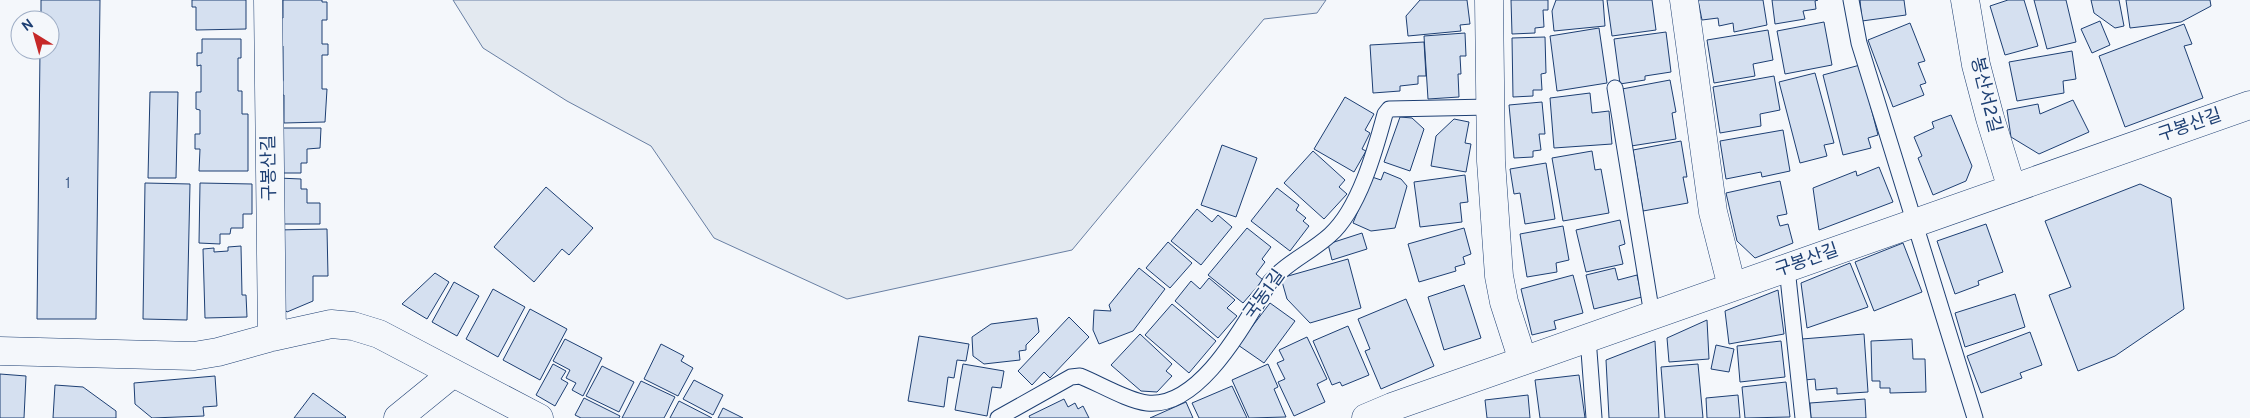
<svg xmlns="http://www.w3.org/2000/svg" width="2250" height="418" viewBox="0 0 2250 418" font-family="Overpass,'Noto Sans KR',sans-serif">
<style>
.green{fill:#e3e9f0;stroke:#687fa3}
.building{fill:#d5e0f0;stroke:#1d3f73}
.lines{fill:none;stroke-linecap:round;stroke-linejoin:round}
.lane-casing{stroke:#1d3f73;stroke-width:17}
.street-casing{stroke:#1d3f73;stroke-width:29}
.lane{stroke:#f4f7fb;stroke-width:15}
.street{stroke:#f4f7fb;stroke-width:28}
.labels{text-anchor:middle;dominant-baseline:central;stroke-width:4;stroke-linejoin:round;paint-order:stroke}
.number-label{font-size:15px;fill:#4b6792}
.street-label{font-size:18px;fill:#1d3f73;stroke:#f4f7fb}
</style>
<rect width="100%" height="100%" fill="#f4f7fb"/>
<path class="green" d="M 453,0 L 1326,0 L 1317,13 L 1264,19 L 1072,250 L 847,299 L 714,238 L 651,146 L 567,101 L 483,48 Z"/>
<path class="building" d="M 41,0 L 100,0 L 96,319 L 37,319 L 40,50 L 50,50 L 50,20 L 41,20 Z
M 192,0 L 246,0 L 246,29 L 196,30 L 196,7 L 192,7 Z
M 283,0 L 322,0 L 322,2 L 327,2 L 327,20 L 322,20 L 322,44 L 328,44 L 328,55 L 322,55 L 322,89 L 327,89 L 325,122 L 284,123 L 284,95 L 279,95 L 283,80 L 283,46 L 279,46 L 279,18 L 283,18 Z
M 1420,0 L 1467,0 L 1470,24 L 1460,25 L 1461,31 L 1408,36 L 1406,16 Z
M 1511,0 L 1548,0 L 1548,10 L 1543,10 L 1544,27 L 1535,28 L 1535,33 L 1512,34 Z
M 1556,0 L 1603,0 L 1605,26 L 1554,31 L 1552,11 Z
M 1607,0 L 1652,0 L 1656,30 L 1612,36 Z
M 1698,0 L 1763,0 L 1767,25 L 1734,32 L 1733,23 L 1719,26 L 1718,18 L 1702,20 Z
M 1772,0 L 1818,0 L 1815,1 L 1816,9 L 1803,11 L 1805,19 L 1775,24 Z
M 1860,0 L 1904,0 L 1906,15 L 1862,21 Z
M 2008,0 L 2024,0 L 2038,46 L 2005,55 L 1990,6 Z
M 2034,0 L 2066,0 L 2076,42 L 2047,49 Z
M 2091,0 L 2119,0 L 2124,26 L 2115,28 L 2094,13 Z
M 2126,0 L 2210,0 L 2211,6 L 2181,22 L 2130,28 Z
M 2100,21 L 2110,45 L 2092,53 L 2081,29 Z
M 1824,22 L 1832,65 L 1785,74 L 1777,31 Z
M 1910,23 L 1925,61 L 1918,63 L 1926,83 L 1920,85 L 1924,95 L 1893,107 L 1868,40 Z
M 2184,24 L 2192,44 L 2184,46 L 2203,98 L 2125,127 L 2099,56 Z
M 1599,28 L 1607,83 L 1557,91 L 1550,36 Z
M 1768,30 L 1773,60 L 1753,64 L 1755,76 L 1714,83 L 1707,40 Z
M 1666,32 L 1671,72 L 1645,76 L 1645,80 L 1620,84 L 1614,39 Z
M 1465,33 L 1466,56 L 1460,56 L 1461,74 L 1458,74 L 1459,97 L 1428,99 L 1424,36 Z
M 1545,37 L 1546,73 L 1541,74 L 1542,90 L 1533,90 L 1533,96 L 1513,97 L 1512,38 Z
M 202,39 L 241,39 L 241,58 L 238,58 L 238,91 L 242,91 L 242,114 L 248,114 L 248,171 L 199,171 L 200,149 L 195,149 L 195,134 L 200,134 L 200,110 L 196,109 L 196,92 L 201,92 L 201,65 L 197,66 L 197,53 L 202,53 Z
M 1424,42 L 1426,76 L 1418,76 L 1418,84 L 1400,86 L 1400,91 L 1373,93 L 1370,45 Z
M 2072,51 L 2076,79 L 2063,81 L 2064,93 L 2017,101 L 2009,62 Z
M 1860,65 L 1878,135 L 1868,138 L 1871,148 L 1843,155 L 1823,75 Z
M 1815,73 L 1834,143 L 1824,145 L 1827,156 L 1800,163 L 1779,82 Z
M 1774,76 L 1780,110 L 1760,114 L 1761,126 L 1720,133 L 1713,87 Z
M 1670,80 L 1676,112 L 1672,113 L 1676,139 L 1631,146 L 1622,89 Z
M 150,92 L 178,92 L 176,178 L 148,178 Z
M 1590,93 L 1592,113 L 1609,111 L 1612,144 L 1554,148 L 1550,98 Z
M 1345,97 L 1374,114 L 1365,130 L 1370,133 L 1362,149 L 1366,151 L 1354,172 L 1314,149 Z
M 2073,100 L 2089,132 L 2039,154 L 2011,137 L 2007,110 L 2038,104 L 2040,114 Z
M 1542,102 L 1545,134 L 1539,134 L 1541,150 L 1533,151 L 1533,157 L 1514,158 L 1509,105 Z
M 1951,115 L 1972,166 L 1966,181 L 1933,195 L 1918,158 L 1922,156 L 1914,137 L 1934,128 L 1932,122 Z
M 1400,117 L 1412,118 L 1424,129 L 1410,171 L 1384,162 Z
M 1454,119 L 1469,122 L 1465,143 L 1471,144 L 1466,172 L 1431,166 L 1436,136 Z
M 279,128 L 321,128 L 320,148 L 307,149 L 307,163 L 301,163 L 301,173 L 278,173 Z
M 1783,130 L 1790,171 L 1762,177 L 1761,172 L 1726,179 L 1720,141 Z
M 1681,141 L 1687,177 L 1683,177 L 1688,203 L 1643,211 L 1633,150 Z
M 1222,145 L 1257,158 L 1236,217 L 1201,205 Z
M 1313,151 L 1345,180 L 1339,187 L 1347,194 L 1324,219 L 1284,183 Z
M 1592,151 L 1595,170 L 1601,169 L 1609,213 L 1563,221 L 1552,158 Z
M 1546,163 L 1555,219 L 1525,224 L 1520,193 L 1514,194 L 1510,169 Z
M 1879,167 L 1893,202 L 1819,230 L 1813,188 L 1856,171 L 1857,176 Z
M 1384,172 L 1401,179 L 1407,186 L 1395,228 L 1371,231 L 1353,223 L 1372,177 L 1381,180 Z
M 1465,175 L 1468,202 L 1460,203 L 1462,222 L 1420,227 L 1414,182 Z
M 278,178 L 301,179 L 301,189 L 307,189 L 307,203 L 320,203 L 320,224 L 278,224 Z
M 1780,181 L 1787,214 L 1777,216 L 1780,226 L 1788,224 L 1793,243 L 1755,258 L 1737,241 L 1726,193 Z
M 145,183 L 190,184 L 187,320 L 143,319 Z
M 200,183 L 252,184 L 252,214 L 243,214 L 243,228 L 231,228 L 230,234 L 220,234 L 220,244 L 199,243 Z
M 2140,184 L 2171,198 L 2184,309 L 2115,356 L 2078,371 L 2049,295 L 2071,287 L 2045,221 Z
M 546,187 L 593,228 L 569,255 L 562,249 L 534,282 L 494,247 Z
M 1277,188 L 1299,205 L 1296,210 L 1306,218 L 1303,221 L 1309,226 L 1290,251 L 1251,221 Z
M 1197,209 L 1212,222 L 1218,215 L 1232,227 L 1201,265 L 1171,241 Z
M 1620,220 L 1625,244 L 1619,246 L 1623,264 L 1586,272 L 1576,230 Z
M 1986,224 L 2003,272 L 1978,281 L 1979,285 L 1955,294 L 1937,241 Z
M 1563,226 L 1569,260 L 1556,263 L 1557,272 L 1527,277 L 1520,234 Z
M 1247,228 L 1271,247 L 1262,259 L 1265,262 L 1256,274 L 1263,280 L 1243,303 L 1208,275 Z
M 1464,228 L 1471,254 L 1463,257 L 1465,264 L 1455,267 L 1456,271 L 1419,282 L 1408,244 Z
M 327,229 L 328,276 L 313,276 L 313,301 L 287,312 L 279,303 L 277,230 Z
M 1362,233 L 1367,249 L 1332,260 L 1328,244 Z
M 1168,242 L 1192,263 L 1170,288 L 1146,268 Z
M 1903,243 L 1922,292 L 1874,311 L 1855,262 Z
M 241,246 L 242,295 L 246,295 L 247,317 L 205,318 L 203,249 L 214,248 L 214,252 L 228,251 L 228,247 Z
M 1348,259 L 1361,308 L 1310,323 L 1287,299 L 1281,278 Z
M 1850,263 L 1868,307 L 1807,328 L 1801,283 Z
M 1139,268 L 1165,289 L 1133,331 L 1099,344 L 1093,330 L 1094,310 L 1111,311 L 1109,305 Z
M 1615,268 L 1618,280 L 1637,275 L 1642,297 L 1594,309 L 1586,275 Z
M 435,273 L 449,282 L 427,319 L 402,304 Z
M 1573,275 L 1583,313 L 1554,321 L 1556,329 L 1532,335 L 1521,289 Z
M 1209,278 L 1235,300 L 1227,308 L 1237,316 L 1218,338 L 1175,301 L 1191,281 L 1200,289 Z
M 454,282 L 479,296 L 457,336 L 432,322 Z
M 1464,285 L 1481,338 L 1444,350 L 1428,297 Z
M 493,289 L 525,307 L 498,357 L 466,339 Z
M 1778,290 L 1784,334 L 1729,344 L 1725,311 Z
M 2015,294 L 2025,327 L 1965,347 L 1955,313 Z
M 1406,299 L 1434,366 L 1381,389 L 1365,351 L 1370,349 L 1358,319 Z
M 1270,303 L 1295,321 L 1264,363 L 1238,345 Z
M 1172,304 L 1216,341 L 1189,373 L 1145,335 Z
M 530,309 L 567,329 L 540,380 L 503,360 Z
M 1069,317 L 1089,337 L 1050,378 L 1044,372 L 1032,385 L 1018,371 Z
M 1037,318 L 1039,332 L 1026,345 L 1026,350 L 1019,351 L 1020,360 L 984,364 L 973,356 L 972,337 L 991,324 Z
M 1707,320 L 1709,359 L 1669,362 L 1667,338 Z
M 1348,326 L 1369,375 L 1342,386 L 1340,382 L 1332,385 L 1313,341 Z
M 2030,332 L 2042,365 L 2020,373 L 2022,378 L 1981,393 L 1967,356 Z
M 1140,334 L 1172,364 L 1166,371 L 1172,376 L 1157,392 L 1141,391 L 1111,365 Z
M 1864,334 L 1868,392 L 1837,394 L 1837,388 L 1816,390 L 1815,379 L 1804,380 L 1802,339 Z
M 919,336 L 969,344 L 966,361 L 957,360 L 954,378 L 948,377 L 944,407 L 908,401 Z
M 1307,337 L 1327,379 L 1317,384 L 1325,402 L 1294,416 L 1278,382 L 1285,379 L 1277,363 L 1284,360 L 1279,350 Z
M 565,339 L 602,358 L 583,396 L 572,390 L 576,383 L 566,378 L 570,370 L 553,361 Z
M 1912,339 L 1913,359 L 1925,359 L 1926,392 L 1890,393 L 1890,388 L 1880,388 L 1880,381 L 1872,381 L 1871,341 Z
M 1655,341 L 1659,418 L 1609,418 L 1606,360 Z
M 1781,341 L 1785,377 L 1740,382 L 1737,346 Z
M 661,344 L 684,356 L 681,361 L 693,368 L 678,396 L 644,379 Z
M 1716,345 L 1734,349 L 1729,372 L 1711,369 Z
M 553,364 L 566,371 L 561,379 L 568,383 L 555,406 L 536,395 Z
M 963,364 L 1004,371 L 1001,388 L 992,387 L 987,416 L 955,410 Z
M 1268,364 L 1278,387 L 1274,389 L 1286,417 L 1249,418 L 1232,380 Z
M 1698,364 L 1703,418 L 1665,418 L 1661,367 Z
M 602,366 L 634,382 L 619,412 L 586,396 Z
M 0,374 L 26,376 L 24,418 L 0,418 Z
M 1579,375 L 1585,418 L 1540,418 L 1535,380 Z
M 215,376 L 217,406 L 203,407 L 204,416 L 152,418 L 135,404 L 134,383 Z
M 694,380 L 723,395 L 713,415 L 683,399 Z
M 641,381 L 675,397 L 664,418 L 622,418 Z
M 1786,382 L 1790,417 L 1745,418 L 1742,387 Z
M 55,385 L 83,387 L 116,411 L 116,418 L 53,418 Z
M 1232,386 L 1247,418 L 1199,418 L 1192,403 Z
M 313,393 L 346,417 L 345,418 L 294,418 Z
M 1528,395 L 1530,418 L 1487,418 L 1485,400 Z
M 1738,395 L 1740,418 L 1707,418 L 1706,398 Z
M 584,398 L 620,416 L 619,418 L 581,418 L 575,415 Z
M 1064,399 L 1068,407 L 1075,403 L 1078,409 L 1083,406 L 1089,418 L 1030,418 L 1029,416 Z
M 1865,399 L 1866,418 L 1811,418 L 1810,403 Z
M 679,401 L 712,418 L 670,418 Z
M 1186,402 L 1193,418 L 1150,418 Z
M 723,408 L 743,418 L 718,418 Z"/>
<g class="lines">
<defs>
<path id="lane" d="M 1851,0 L 1859,43 L 1975,418
M 1615,88 L 1652,315
M 1787,268 L 1803,418
M 1588,338 L 1594,418
M 998,418 L 1071,377 L 1080,376 C 1098,383 1128,401 1147,403 C 1201,409 1246,320 1270,282 C 1287,262 1310,253 1330,235 C 1359,209 1375,151 1385,114 L 1389,109 L 1490,107"/>
<path id="street" d="M 268,0 L 272,337
M 1489,0 L 1491,161 L 1499,276 L 1504,302 L 1523,361
M 1684,0 L 1713,212 L 1732,287
M 1965,0 L 1976,65 L 1990,118 L 2012,189
M 0,351 L 194,356 L 218,352 L 272,337 L 331,324 L 353,326 L 379,334 L 539,418
M 398,418 L 452,374
M 1366,418 L 1392,407 L 2250,105"/>
</defs>
<use href="#lane" class="lane-casing"/>
<use href="#street" class="street-casing"/>
<use href="#lane" class="lane"/>
<use href="#street" class="street"/>
</g>
<g class="labels">
<g class="number-label">
<text x="68" y="184">1</text>
</g>
<g class="street-label">
<text transform="translate(1985 95) rotate(76)">봉산서2길</text>
<text transform="translate(2190 126) rotate(-19)">구봉산길</text>
<text transform="translate(270 168) rotate(-91)">구봉산길</text>
<text transform="translate(1807 261) rotate(-19)">구봉산길</text>
<text transform="translate(1265 295) rotate(-54)">국동1길</text>
</g>
</g>
<g transform="translate(35 35) rotate(323)"><circle r="24" fill="#f4f7fb" stroke="#9eadc5"/>
<path d="M0-4L9 19L0 12L-9 19Z" fill="#c62828"/>
<text y="-8" font-size="14" font-weight="bold" text-anchor="middle" fill="#1d3f73">N</text>
</g>
</svg>
